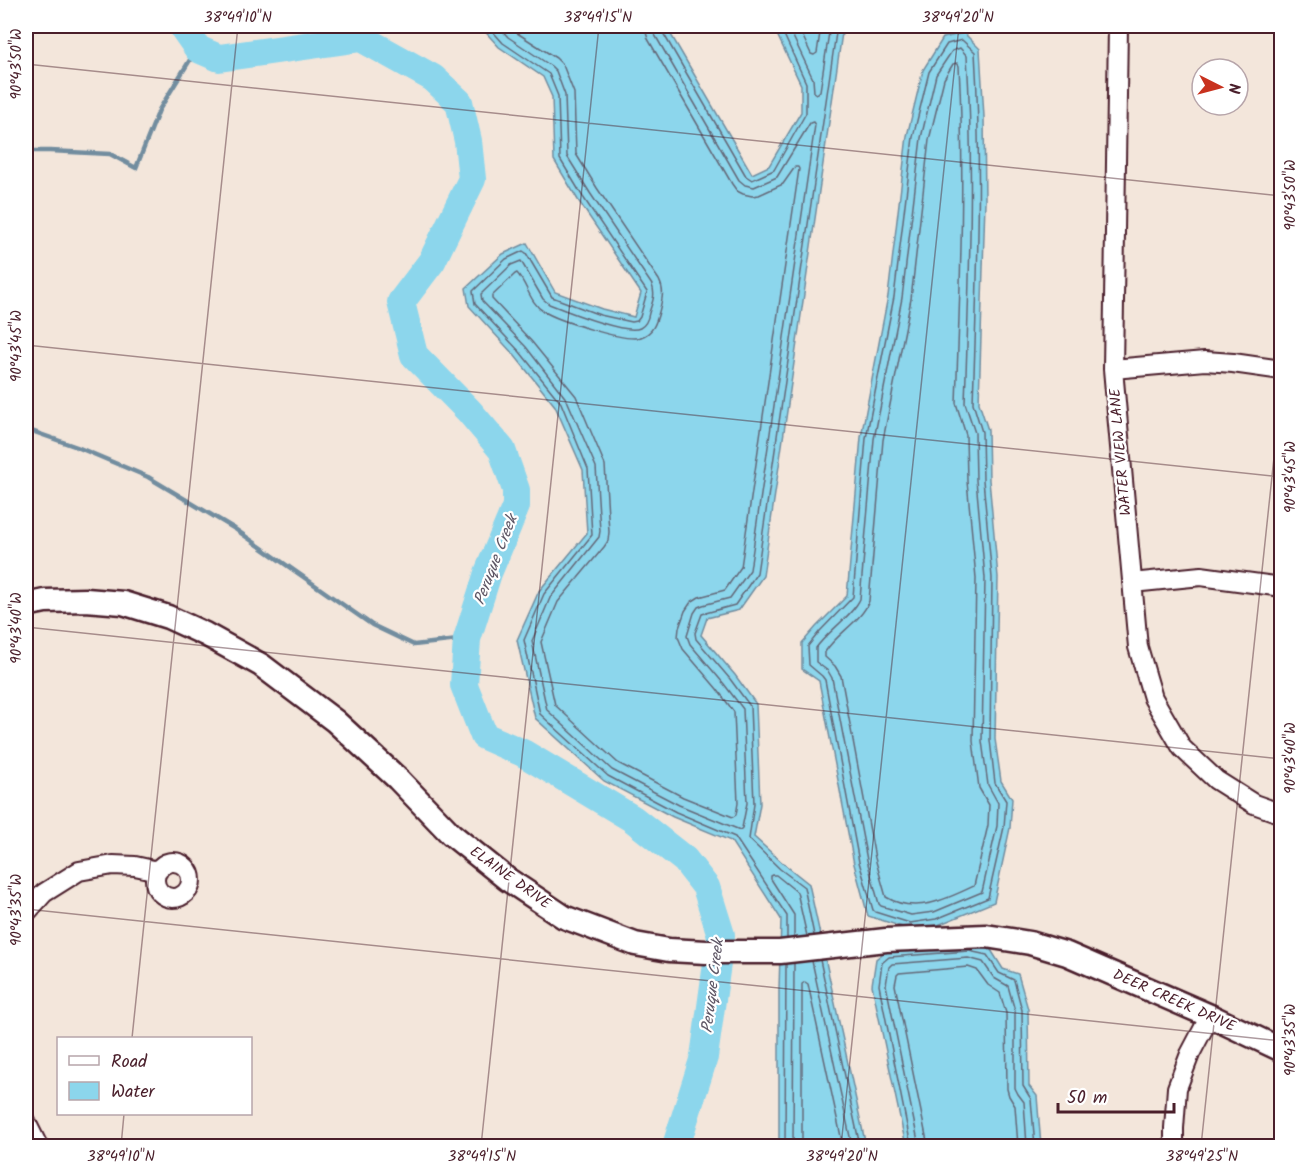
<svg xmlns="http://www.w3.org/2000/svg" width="1307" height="1172" viewBox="0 0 1307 1172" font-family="Kalam,sans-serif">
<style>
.water{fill:#8cd6ec;stroke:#728d9f;stroke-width:1.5}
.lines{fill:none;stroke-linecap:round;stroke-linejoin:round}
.shore{stroke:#646878;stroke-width:1.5}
.stream{stroke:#728d9f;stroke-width:4.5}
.river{stroke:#8cd6ec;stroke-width:28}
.minor-casing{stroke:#4a1f2b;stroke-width:22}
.tertiary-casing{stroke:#4a1f2b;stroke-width:27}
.minor{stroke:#fff;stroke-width:18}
.tertiary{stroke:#fff;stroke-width:22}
.ticks{fill:none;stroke:#4a1f2b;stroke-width:1.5;stroke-opacity:0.45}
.labels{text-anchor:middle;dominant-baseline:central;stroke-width:4.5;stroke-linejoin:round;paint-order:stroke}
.street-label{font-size:15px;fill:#4a1f2b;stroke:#fff}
.water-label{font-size:16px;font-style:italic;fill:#5e5665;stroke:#fff}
.neatline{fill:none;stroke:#4a1f2b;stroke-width:2}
.ticks-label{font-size:15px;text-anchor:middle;fill:#4a1f2b}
</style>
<rect width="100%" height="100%" fill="#f3e6db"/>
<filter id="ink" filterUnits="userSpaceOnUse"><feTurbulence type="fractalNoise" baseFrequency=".0167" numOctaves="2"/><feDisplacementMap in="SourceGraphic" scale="12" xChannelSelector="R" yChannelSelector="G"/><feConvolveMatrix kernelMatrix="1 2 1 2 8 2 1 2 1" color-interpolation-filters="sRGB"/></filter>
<g filter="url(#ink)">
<path class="water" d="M 480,26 L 666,26 L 752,174 L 769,166 L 801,112 L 801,85 L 773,26 L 843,26 L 763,576 L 739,610 L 707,618 L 701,635 L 735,675 L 756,704 L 760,804 L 754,837 L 784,864 L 809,884 L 866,1146 L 779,1146 L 779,989 L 781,919 L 731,841 L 673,817 L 604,781 L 535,718 L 517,640 L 539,591 L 587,533 L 583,470 L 555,406 L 515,356 L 469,306 L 466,288 L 503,254 L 527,243 L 555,292 L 602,309 L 634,317 L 641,293 L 578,200 L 554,160 L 552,97 L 543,77 L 499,47 Z
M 964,33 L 980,49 L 984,117 L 985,201 L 979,403 L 988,430 L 989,480 L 998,577 L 995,739 L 1001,781 L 1012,799 L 1010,828 L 994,902 L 938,925 L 909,929 L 868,916 L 854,864 L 819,681 L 802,669 L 802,643 L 816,627 L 847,596 L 861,437 L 888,296 L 907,136 L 923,70 L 943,38 Z
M 970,944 L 991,950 L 1003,969 L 1018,974 L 1028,1009 L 1029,1086 L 1037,1096 L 1041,1146 L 906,1146 L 872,985 L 876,959 L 886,951 Z"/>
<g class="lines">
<path class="shore" d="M 488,26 L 503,43 L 549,74 L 558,96 L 560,159 L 583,197 L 647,292 L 640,317 L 637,321 L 632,322 L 600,315 L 552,297 L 526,253 L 523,251 L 506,259 L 473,291 L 475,304 L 520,352 L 561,403 L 588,469 L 592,535 L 544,594 L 524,640 L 540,714 L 608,776 L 676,812 L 735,837 L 787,916 L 787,938
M 498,26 L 508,37 L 551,66 L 556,71 L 565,95 L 567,156 L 590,193 L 652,285 C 656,295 652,303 649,313 C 648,319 646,325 640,328 C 626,335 564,310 549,304 L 543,299 L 521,261 L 511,265 L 481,294 L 482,301 L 526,347 L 567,400 L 596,467 L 600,531 L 599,537 L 550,598 L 532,641 L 547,710 L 612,770 L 679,805 L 740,830 L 742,828 L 747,803 L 743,709 L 724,684 L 690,644 L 687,636 L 694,613 L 698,607 L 703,605 L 730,598 L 750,570 L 815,125 L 813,122 L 810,123 L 777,177 L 754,187 L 745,185 L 739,180 L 655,35 L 653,26
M 510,26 L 514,31 L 556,58 L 563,65 L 574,93 L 576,154 L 597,188 L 659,280 C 665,291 662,300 659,312 C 656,323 653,333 641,337 C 627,343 557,320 543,311 C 530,303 527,284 517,273 L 515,274 L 492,296 L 492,299 L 532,342 L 576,396 L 605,465 L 609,532 L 608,541 L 604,547 L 558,602 L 541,642 L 555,705 L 618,763 L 683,797 L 733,817 L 736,815 L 738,803 L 734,712 L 717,689 L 683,649 L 678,637 L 679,628 L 685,611 L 691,602 L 699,597 L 725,590 L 741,567 L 799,169 L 798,167 L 795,167 L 783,184 L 759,195 L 752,196 L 743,194 L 737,191 L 732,184 L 648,39 L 644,26
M 661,26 L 662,31 L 746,176 L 752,180 L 774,170 L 806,113 L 806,83 L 780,26
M 788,26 L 813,79 L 814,92 L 817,94 L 820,91 L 830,26
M 798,26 L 811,54 L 814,55 L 817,53 L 821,26
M 962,40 L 975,52 C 982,169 977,286 973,403 L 982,432 L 983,480 L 992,578 L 990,740 L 995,783 L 1006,801 L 1004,827 L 988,898 L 936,919 L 910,923 L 875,912 L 873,910 L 859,862 L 825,680 L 822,676 L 809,665 L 808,646 L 820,631 L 853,597 L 866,438 L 894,297 L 913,137 L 929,72 L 947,44 Z
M 960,48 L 967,56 C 974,172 969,287 965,403 L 975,433 L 976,480 L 985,578 L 982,741 L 988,785 L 998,803 L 997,826 L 982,892 L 934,912 L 911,915 L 881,906 L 879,904 L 867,860 L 832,678 L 828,671 L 816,662 L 816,648 C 827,632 853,615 860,599 L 874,439 L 902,298 L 921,138 L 936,75 L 952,51 Z
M 957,63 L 959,66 C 965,179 960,291 956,403 L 966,435 L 967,481 L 976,578 L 973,741 L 979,788 L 989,805 L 988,825 L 974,886 C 947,899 915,915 886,897 L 875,858 L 841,676 L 835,666 L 825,657 L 825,652 C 836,634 862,621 869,601 L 883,440 L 911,299 L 929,140 L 944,79 L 953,64 Z
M 814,935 L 804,887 L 780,869 L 749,839 L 754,804 L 750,706 L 730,679 L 696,639 L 695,633 L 702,614 L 735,605 L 757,573 L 837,26
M 794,938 L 794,915 L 771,879 L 771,876 L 773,875 L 776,875 L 797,892 L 807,936
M 820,960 L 860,1146
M 812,961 L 852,1146
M 785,1146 L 786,964
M 793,1146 L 794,963
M 802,1146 L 802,984 L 805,982 L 808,984 L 843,1146
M 911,1146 L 879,985 L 882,963 L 889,957 L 969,951 L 987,955 L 999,973 L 1014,980 L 1022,1010 L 1023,1086 L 1031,1099 L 1035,1146
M 919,1146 L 886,985 L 889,967 L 892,964 L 968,958 L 983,962 L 994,978 L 1008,986 L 1015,1011 L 1015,1088 L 1018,1094 L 1024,1102 L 1027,1146
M 928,1146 L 895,985 L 897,975 L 899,973 L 968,967 L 977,970 L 988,985 L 1000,993 L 1006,1013 L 1007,1089 L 1009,1096 L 1015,1106 L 1018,1146"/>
<path class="stream" d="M 26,151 L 50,151 L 110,154 L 136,168 L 159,110 L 193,55 L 184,29
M 26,429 L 77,447 L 148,477 L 235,529 L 372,625 L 414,645 L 467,639"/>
<path class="river" d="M 185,26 L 184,29 L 198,49 L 219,58 L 361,38 L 433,78 L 459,102 L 468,141 L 472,179 L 432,261 L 401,302 L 414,355 L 469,411 L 502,450 L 516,490 L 516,506 L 488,573 L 467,639 L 464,685 L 484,736 L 523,753 L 633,819 L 685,860 L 706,887 L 721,935 L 704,1057 L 676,1146"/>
<defs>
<path id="minor" d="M 1118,26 L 1113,369 L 1138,647 L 1153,698 L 1182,748 L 1216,780 L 1254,804 L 1282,814
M 1113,369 L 1205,361 L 1233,363 L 1282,370
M 1132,583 L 1201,576 L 1282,587
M155 880a18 18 0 1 1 36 0a18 18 0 1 1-36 0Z
M 26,913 L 44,893 L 79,871 L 113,865 L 135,866 L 158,871
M 26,1122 L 38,1146
M 1174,1146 L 1174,1128 L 1177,1088 L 1190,1054 L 1210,1016"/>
<path id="tertiary" d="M 26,605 L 45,601 L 86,600 L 123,603 L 168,617 L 205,634 L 261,665 L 335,721 L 398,779 L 451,834 L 507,879 L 564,917 L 635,944 L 669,950 L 706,952 L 780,952 L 886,940 L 986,936 L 1030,943 L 1067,954 L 1210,1016 L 1282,1050"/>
</defs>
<use href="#minor" class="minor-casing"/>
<use href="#tertiary" class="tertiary-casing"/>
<use href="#minor" class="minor"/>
<use href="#tertiary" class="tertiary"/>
</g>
</g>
<path class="ticks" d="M 26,64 L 1282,196M 26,345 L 1282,477M 26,627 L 1282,759M 26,909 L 1282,1041M 132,1038 L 238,26M 121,1146 L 124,1114M 481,1146 L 599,26M 841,1146 L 959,26M 1201,1146 L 1282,382"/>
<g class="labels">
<g class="street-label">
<text transform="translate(1121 452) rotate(-95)">WATER VIEW LANE</text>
<text transform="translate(510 878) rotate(36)">ELAINE DRIVE</text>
<text transform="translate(1174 1001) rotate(24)">DEER CREEK DRIVE</text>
</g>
<g class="water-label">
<text transform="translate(496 560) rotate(-69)">Peruque Creek</text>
<text transform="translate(713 986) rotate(-83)">Peruque Creek</text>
</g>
</g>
<rect width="1307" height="1172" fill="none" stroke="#fff" stroke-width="66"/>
<rect x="57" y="1037" width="195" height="78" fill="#ffffff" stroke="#b7a5aa" stroke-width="1.5"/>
<rect x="69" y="1056" width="30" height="9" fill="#ffffff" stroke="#b7a5aa" stroke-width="1.5"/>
<text x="111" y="1067" font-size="18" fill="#4a1f2b">Road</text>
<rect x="69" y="1082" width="30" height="18" fill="#8cd6ec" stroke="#b7a5aa" stroke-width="1.5"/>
<text x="111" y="1097" font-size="18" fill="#4a1f2b">Water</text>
<g transform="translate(1220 87) rotate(96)"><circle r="28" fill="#ffffff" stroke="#b7a5aa" stroke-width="1.5"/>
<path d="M0-4.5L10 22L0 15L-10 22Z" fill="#c8321e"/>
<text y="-9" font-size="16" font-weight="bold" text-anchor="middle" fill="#4a1f2b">N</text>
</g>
<path d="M1058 1103v9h116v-9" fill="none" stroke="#4a1f2b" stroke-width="3"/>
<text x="1067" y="1103" font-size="18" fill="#4a1f2b" stroke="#ffffff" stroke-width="4.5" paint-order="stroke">50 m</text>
<rect x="33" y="33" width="1241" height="1106" class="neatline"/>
<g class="ticks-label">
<text x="238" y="22">38°49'10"N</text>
<text x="598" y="22">38°49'15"N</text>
<text x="958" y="22">38°49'20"N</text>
<text transform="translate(16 64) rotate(-90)" y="5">90°43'50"W</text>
<text transform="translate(1290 195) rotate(-90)" y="5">90°43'50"W</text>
<text transform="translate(16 346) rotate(-90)" y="5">90°43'45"W</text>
<text transform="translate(1290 477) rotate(-90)" y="5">90°43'45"W</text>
<text transform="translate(16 628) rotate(-90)" y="5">90°43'40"W</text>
<text transform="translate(1290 758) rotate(-90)" y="5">90°43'40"W</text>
<text transform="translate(16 910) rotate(-90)" y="5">90°43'35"W</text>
<text transform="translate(1290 1040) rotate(-90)" y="5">90°43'35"W</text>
<text x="121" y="1161">38°49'10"N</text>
<text x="482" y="1161">38°49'15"N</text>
<text x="842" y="1161">38°49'20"N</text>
<text x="1202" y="1161">38°49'25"N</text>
</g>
</svg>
